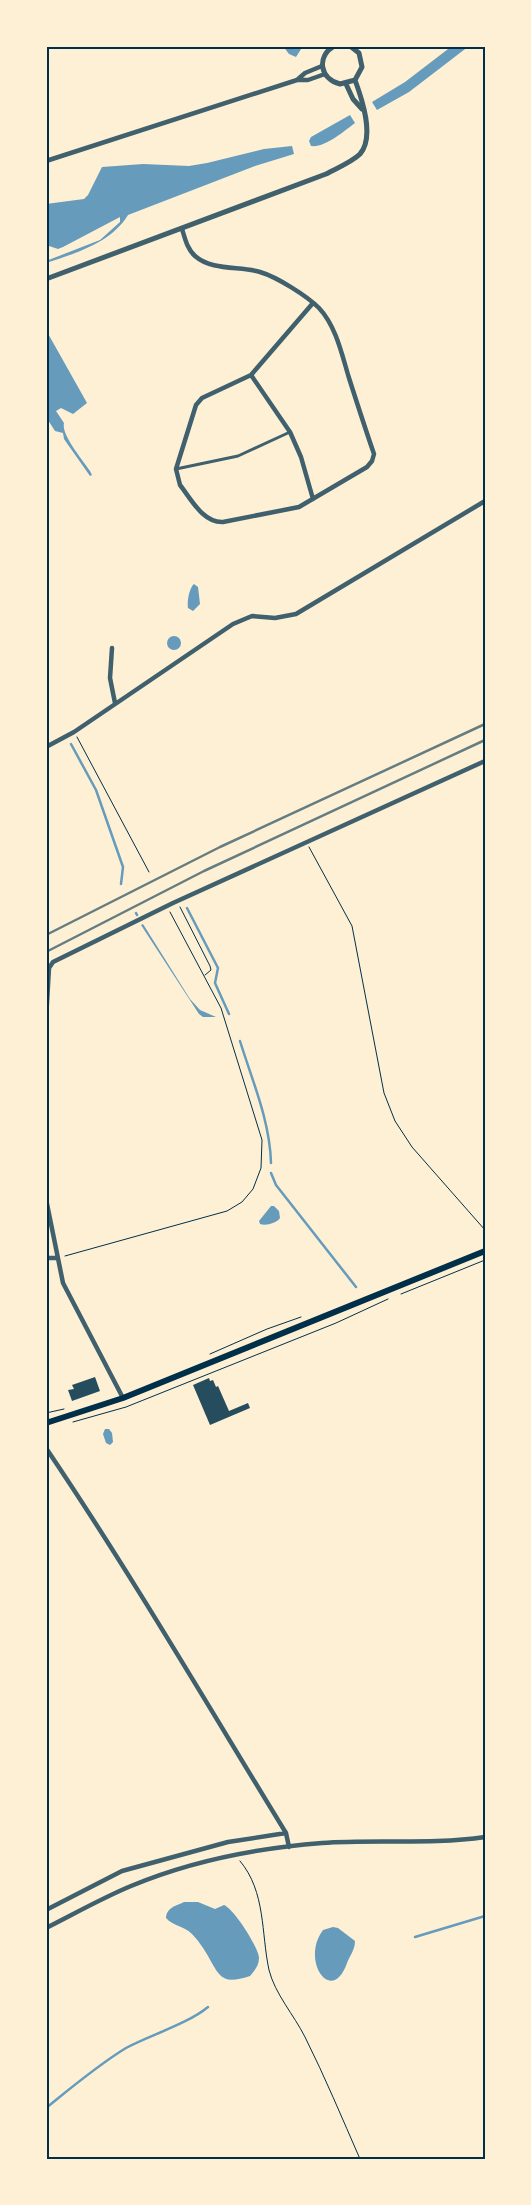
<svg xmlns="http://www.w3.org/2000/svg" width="531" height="2205" viewBox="0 0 531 2205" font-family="'Roboto Condensed',sans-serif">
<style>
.water{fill:#669bbc}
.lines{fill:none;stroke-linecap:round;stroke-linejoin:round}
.stream{stroke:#669bbc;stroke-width:2.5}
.building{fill:#264d5e}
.path{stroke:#003049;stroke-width:1}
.pedestrian{stroke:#3f606c;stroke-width:3}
.minor{stroke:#3f606c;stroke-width:4.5}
.tertiary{stroke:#3f606c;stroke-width:5}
.primary{stroke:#003049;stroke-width:6}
.rail{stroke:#657d81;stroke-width:2.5}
.neatline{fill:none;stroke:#003049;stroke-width:2}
</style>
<rect width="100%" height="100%" fill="#fdf0d5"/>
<path class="water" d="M 283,46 L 303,46 L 296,57 L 289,54 Z
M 452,46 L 469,46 L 409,92 L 377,110 L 372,102 L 405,82 Z
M 350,115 L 355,123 C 344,131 325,148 311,146 L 309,141 L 311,137 Z
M 292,146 L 294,154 L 255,166 L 128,215 C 111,243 76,253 46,263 L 46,261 L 100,240 L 120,222 L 120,217 L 63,247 L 58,249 L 46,245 L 46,204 L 84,199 L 88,195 L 102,167 L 143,164 L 189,166 L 207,163 L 264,149 Z
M 46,330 L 87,403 L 73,414 L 61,408 L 56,411 L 64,423 C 61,435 83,460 90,471 L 92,475 L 90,476 L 64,439 L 63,433 L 55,431 L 46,417 Z
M 194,584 L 198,587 L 200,604 L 193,611 L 188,608 C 187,602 189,588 194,584 Z
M167 643a7 7 0 1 1 14 0a7 7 0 1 1-14 0Z
M 143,924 L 190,999 L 200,1010 L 216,1017 L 203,1017 L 199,1014 L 141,925 Z
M 271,1206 L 274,1206 L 279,1211 L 280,1218 C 277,1223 266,1226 260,1224 L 259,1221 Z
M 105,1429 L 109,1429 L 112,1433 L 113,1442 L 110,1445 L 106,1443 L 103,1434 Z
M 184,1902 L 198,1902 L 215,1909 L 224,1905 C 234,1909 259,1948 259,1958 C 259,1966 254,1971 250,1976 C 223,1985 220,1978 208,1956 C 204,1949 198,1940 192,1934 C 184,1926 173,1926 166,1918 C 167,1907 176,1906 184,1902 Z
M 333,1927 L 338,1928 L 355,1941 C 355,1950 350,1955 347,1963 C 332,2006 300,1961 323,1930 Z"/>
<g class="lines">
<path class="stream" d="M 71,744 L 96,790 L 123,867 L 121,884
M 187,908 L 218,968 L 215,983 L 229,1014
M 136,913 L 137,915
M 240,1041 C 252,1080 270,1121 271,1163
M 271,1173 L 276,1185 L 356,1287
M 415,1937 L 485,1916
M 46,2108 C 72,2087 98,2065 126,2048 C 151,2035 189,2023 208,2007"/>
</g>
<path class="building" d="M 95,1377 L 100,1391 L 72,1401 L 68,1390 L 74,1389 L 72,1385 Z
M 209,1378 L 210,1381 L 213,1380 L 216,1387 L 218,1386 L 229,1411 L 248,1403 L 250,1408 L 210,1425 L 193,1385 Z"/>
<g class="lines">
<path class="path" d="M 77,737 L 149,872
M 309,847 L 352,926 L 384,1093 L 395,1121 L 412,1147 L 485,1230
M 180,907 L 210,966 L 211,970 L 205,975
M 65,1256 L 227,1211 L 242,1202 L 253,1189 L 261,1168 L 262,1140 L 221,1008 L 170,912
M 401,1294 L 485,1260
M 210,1354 L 267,1329 L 301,1317
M 46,1413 L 64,1409
M 73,1422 L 126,1407 L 336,1323 L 388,1299
M 240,1861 C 266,1892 261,1933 269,1970 C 275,1994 294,2015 305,2037 C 325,2077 342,2118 360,2159"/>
<path class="pedestrian" d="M 176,469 L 238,456 L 290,432"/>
<path class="minor" d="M 297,80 L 305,73 L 322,66
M 46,161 L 297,80 L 308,80 L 325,74
M 182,229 C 185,238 187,249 195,256 C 212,271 240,266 260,272 C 277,277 307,296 319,308 C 336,326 342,355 349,378 C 357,403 365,428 374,454 L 372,461 L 367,467 L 299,507 L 223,522 C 203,523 191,499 180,485 L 176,469 L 196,405 L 202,398 L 251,375 L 313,303
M 251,375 L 290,432 L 301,457 L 313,499
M 112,648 L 110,678 L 115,703
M 46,747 L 74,732 L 233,624 L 252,616 L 275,618 L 296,614 L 485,501
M 46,1019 L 49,968 L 53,962 L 173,903 L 485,761
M 46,1112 L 46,1134
M 46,1199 L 63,1283 L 123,1398
M 46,1258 L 57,1258
M 46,1448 C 131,1574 207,1704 286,1833 L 289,1847
M 46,1910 L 122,1871 L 228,1842 L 286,1833
M 46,1928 C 74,1914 102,1898 131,1886 C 191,1861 258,1848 322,1843 C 376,1839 431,1845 485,1837"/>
<path class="tertiary" d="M 334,46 C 316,57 320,79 340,84 L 355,80 L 362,67 L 359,53 L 350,46
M 346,84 L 353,99 L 362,109
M 46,279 L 326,174 C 337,168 352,162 360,154 C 375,137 362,99 355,80"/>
<path class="primary" d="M 46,1423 L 123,1398 L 485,1251"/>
<path class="rail" d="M 46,935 L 220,847 L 485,724
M 46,952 L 204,871 L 485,740"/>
</g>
<rect width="531" height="2205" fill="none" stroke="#fdf0d5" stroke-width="95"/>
<rect x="48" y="48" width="436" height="2110" class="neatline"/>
</svg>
